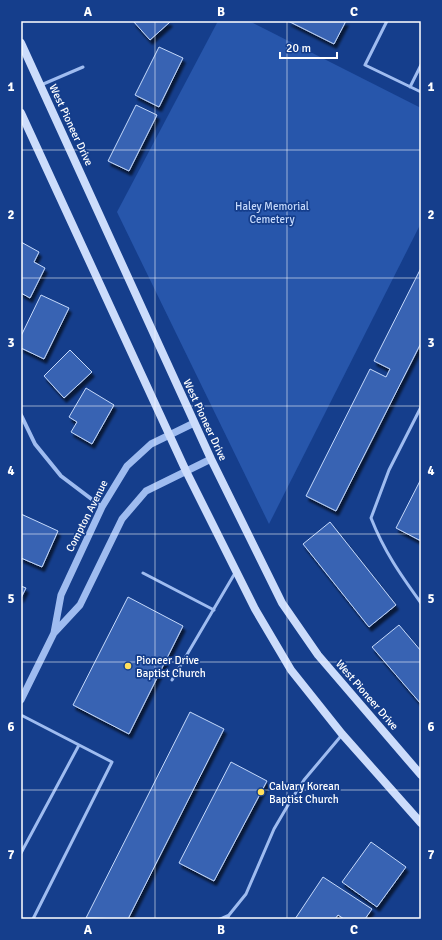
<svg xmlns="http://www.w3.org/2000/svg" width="442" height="940" viewBox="0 0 442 940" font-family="Signika,sans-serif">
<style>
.green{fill:#2756ab}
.building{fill:#3964b3;stroke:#c5d9fb;filter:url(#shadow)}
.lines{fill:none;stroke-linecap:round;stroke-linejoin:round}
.service{stroke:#9fbcf0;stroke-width:3}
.minor{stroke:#9fbcf0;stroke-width:4}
.tertiary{stroke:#9fbcf0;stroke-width:7}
.secondary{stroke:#ccdcfb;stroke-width:8}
.grid{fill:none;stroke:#fff;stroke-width:1;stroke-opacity:0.55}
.poi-dot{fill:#ffdf5d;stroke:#153e8c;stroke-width:1.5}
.labels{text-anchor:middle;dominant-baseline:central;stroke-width:3.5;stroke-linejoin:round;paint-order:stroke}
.street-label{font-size:11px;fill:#fff;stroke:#153e8c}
.park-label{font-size:11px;fill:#c5d9fb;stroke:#153e8c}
.poi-label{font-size:11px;fill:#fff;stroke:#153e8c;text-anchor:start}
.neatline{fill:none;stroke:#fff;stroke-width:1.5}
.grid-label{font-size:13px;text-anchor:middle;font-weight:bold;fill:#fff}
</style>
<defs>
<filter id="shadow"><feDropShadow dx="2.5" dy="4.5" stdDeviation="1" flood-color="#0009"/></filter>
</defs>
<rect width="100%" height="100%" fill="#153e8c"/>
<path class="green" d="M 218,21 L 249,21 L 421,108 L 421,223 L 269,524 L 117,212 Z"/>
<path class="building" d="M 133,21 L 169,21 L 170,22 L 150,40 Z
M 288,21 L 346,21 L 334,44 Z
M 159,47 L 183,58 L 159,107 L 135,95 Z
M 136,105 L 157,115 L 129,171 L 108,161 Z
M 21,242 L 39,252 L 34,262 L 45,268 L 30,298 L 21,293 Z
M 421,268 L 421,343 L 336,511 L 306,496 L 370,369 L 386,377 L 390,369 L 374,361 Z
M 41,295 L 69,308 L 44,359 L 21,348 L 21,336 Z
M 70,350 L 92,372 L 64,398 L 44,376 Z
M 86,388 L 114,405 L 92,444 L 71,432 L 77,422 L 69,417 Z
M 421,479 L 421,541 L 396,528 Z
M 21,514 L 58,531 L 42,567 L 21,558 Z
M 330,522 L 396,605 L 369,627 L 303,544 Z
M 21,586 L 26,588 L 21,598 Z
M 128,597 L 183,626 L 129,734 L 73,705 Z
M 399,625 L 421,651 L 421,704 L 372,647 Z
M 190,712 L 224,729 L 128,919 L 86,918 Z
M 231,762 L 267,781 L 214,881 L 179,863 Z
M 371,842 L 406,867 L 377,907 L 342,882 Z
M 323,877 L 372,909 L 365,919 L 344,919 L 338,915 L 335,919 L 295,919 Z"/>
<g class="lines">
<path class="service" d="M 387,21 L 365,65 L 421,92
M 41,85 L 83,67
M 410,87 L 421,65
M 421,407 L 389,470 L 371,518 C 384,551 400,574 421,603
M 143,573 L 214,610
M 172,680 L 235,573
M 21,715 L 112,762 L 33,919
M 21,853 L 79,745
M 229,915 L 246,894 L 274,829 L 291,800 L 304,780 L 341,736
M 220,919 L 229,915 L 227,919"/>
<path class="minor" d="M 21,415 L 35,444 L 61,476 L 102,507"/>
<path class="tertiary" d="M 54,633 L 80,605 L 122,519 L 146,491 L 211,459
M 21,700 L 54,633 L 61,595 L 102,507 L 127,466 L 151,444 L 194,423"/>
<path class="secondary" d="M 21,43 L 211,459 L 282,603 L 318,655 L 421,775
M 21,113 L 186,471 L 255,609 L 291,670 L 342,734 L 421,823"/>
</g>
<path class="grid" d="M 155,21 L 155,919M 287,21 L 287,919M 21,150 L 421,150M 21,278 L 421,278M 21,406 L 421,406M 21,534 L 421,534M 21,662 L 421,662M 21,790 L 421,790"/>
<g class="poi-dot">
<circle cx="128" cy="666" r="4"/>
<circle cx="261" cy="792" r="4"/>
</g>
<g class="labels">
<g class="street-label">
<text transform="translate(71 125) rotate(65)">West Pioneer Drive</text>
<text transform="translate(205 420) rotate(65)">West Pioneer Drive</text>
<text transform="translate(87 516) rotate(-63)">Compton Avenue</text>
<text transform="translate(367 695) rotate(49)">West Pioneer Drive</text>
</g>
<g class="park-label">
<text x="272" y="206">Haley Memorial<tspan x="272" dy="13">Cemetery</tspan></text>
</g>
<g class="poi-label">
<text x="136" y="660">Pioneer Drive<tspan x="136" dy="13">Baptist Church</tspan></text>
<text x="269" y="786">Calvary Korean<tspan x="269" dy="13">Baptist Church</tspan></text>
</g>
</g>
<rect width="442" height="940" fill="none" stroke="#153e8c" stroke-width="44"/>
<path d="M280 52v6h57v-6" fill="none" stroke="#ffffff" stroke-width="2"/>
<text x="286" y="52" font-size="12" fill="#ffffff" stroke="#153e8c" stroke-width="3" paint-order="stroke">20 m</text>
<rect x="22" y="22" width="398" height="896" class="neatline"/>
<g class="grid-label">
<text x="88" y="16">A</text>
<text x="221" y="16">B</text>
<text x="354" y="16">C</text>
<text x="11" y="91">1</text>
<text x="431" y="91">1</text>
<text x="11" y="219">2</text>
<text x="431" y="219">2</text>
<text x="11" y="347">3</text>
<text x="431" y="347">3</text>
<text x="11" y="475">4</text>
<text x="431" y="475">4</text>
<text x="11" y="603">5</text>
<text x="431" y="603">5</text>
<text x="11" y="731">6</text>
<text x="431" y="731">6</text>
<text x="11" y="859">7</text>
<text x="431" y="859">7</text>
<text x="88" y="934">A</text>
<text x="221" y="934">B</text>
<text x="354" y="934">C</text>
</g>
</svg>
